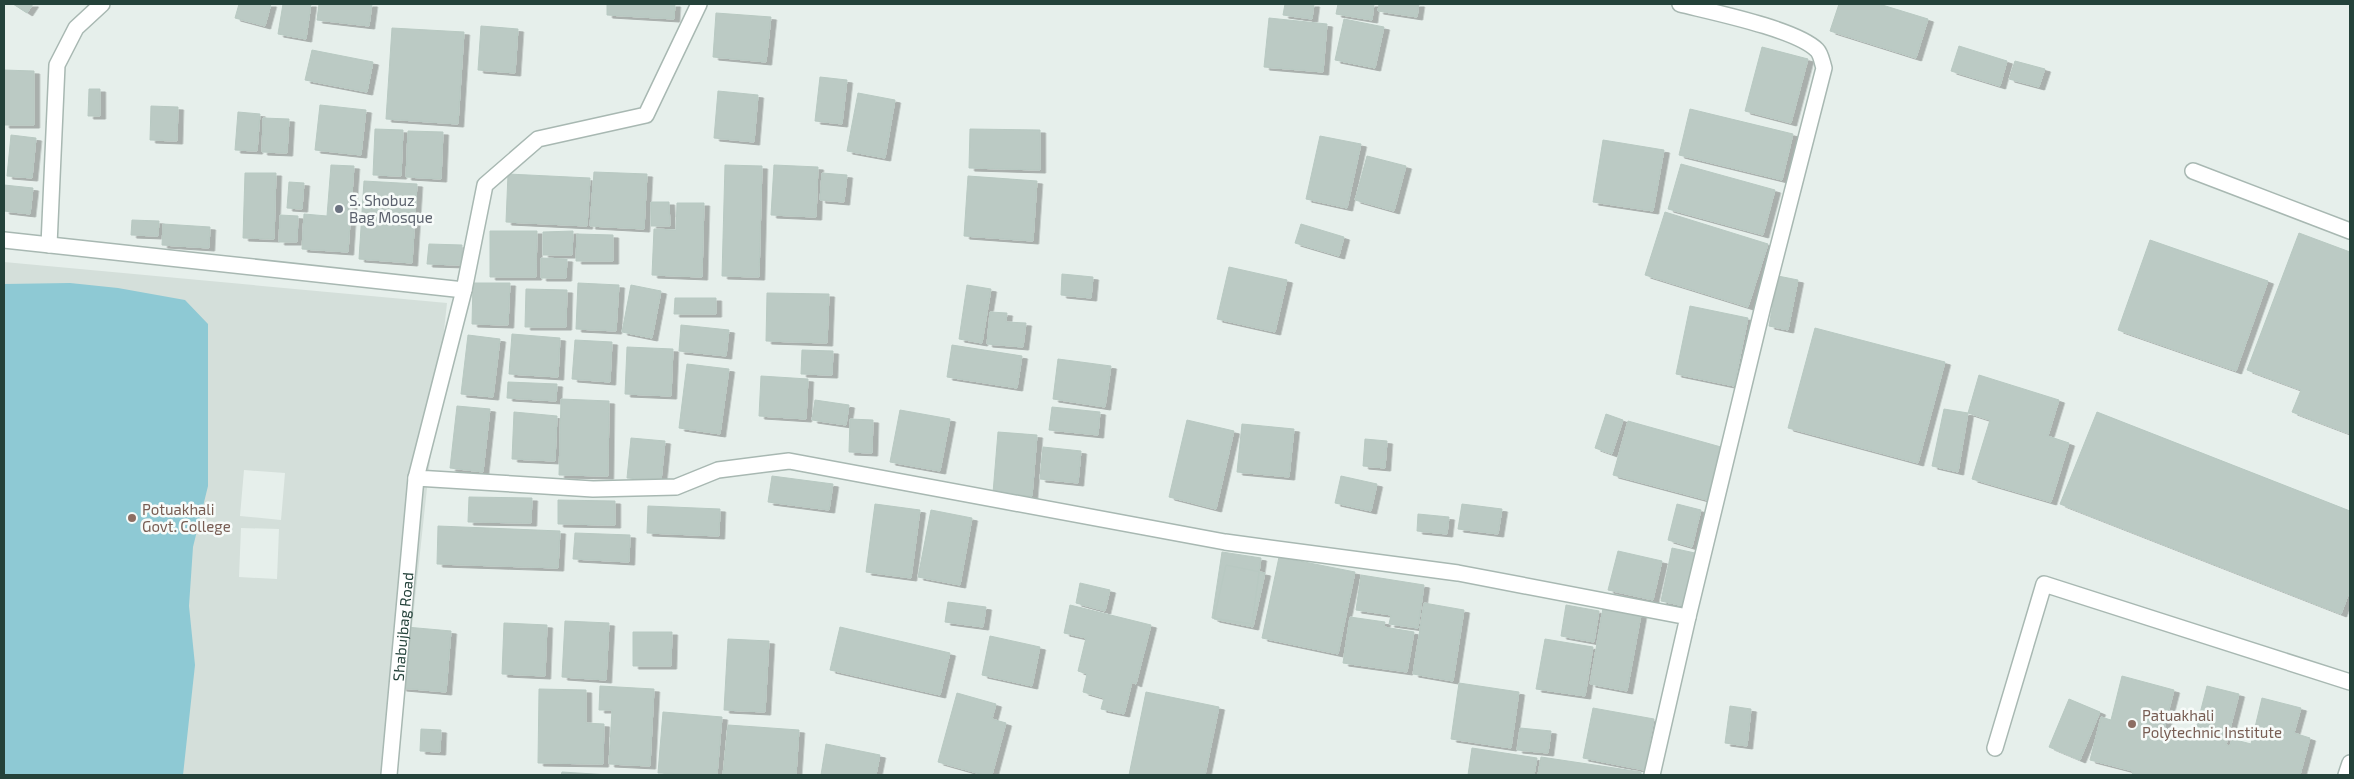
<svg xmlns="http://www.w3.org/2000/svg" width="2354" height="779" viewBox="0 0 2354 779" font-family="'Exo 2',sans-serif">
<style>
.built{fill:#d4dfda;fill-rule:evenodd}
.water{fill:#8ec9d4}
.building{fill:#bbcac4;stroke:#b8c9c2;filter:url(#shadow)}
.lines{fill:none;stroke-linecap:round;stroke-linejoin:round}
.lane-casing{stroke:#a8b8b2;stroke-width:18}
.street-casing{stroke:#a8b8b2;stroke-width:18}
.lane{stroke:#fff;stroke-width:15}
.street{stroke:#fff;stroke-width:15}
.worship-dot{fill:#6b7280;stroke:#f7fbf9;stroke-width:2}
.education-dot{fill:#8d6e63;stroke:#f7fbf9;stroke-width:2}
.labels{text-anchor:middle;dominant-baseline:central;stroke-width:5;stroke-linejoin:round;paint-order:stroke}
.worship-label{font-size:15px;fill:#5b616d;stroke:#f7fbf9;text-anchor:start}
.education-label{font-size:15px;fill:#785e54;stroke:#f7fbf9;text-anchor:start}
.street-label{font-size:15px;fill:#24423a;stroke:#f7fbf9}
</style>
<defs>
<filter id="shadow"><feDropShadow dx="5.5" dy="3" stdDeviation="0" flood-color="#0004"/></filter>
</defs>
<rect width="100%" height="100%" fill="#e6efeb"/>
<path class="built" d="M 4,262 L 447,303 L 396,775 L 4,775 ZM 244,470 L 285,473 L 281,520 L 240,516 ZM 241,528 L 279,529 L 277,579 L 239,577 Z"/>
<path class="water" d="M 70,283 L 118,288 L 185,300 L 208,324 L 208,486 L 193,547 L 189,606 L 195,665 L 183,775 L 4,775 L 4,284 Z"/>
<path class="building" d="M 13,4 L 33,4 L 27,13 Z
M 239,4 L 271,4 L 265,26 L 235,18 Z
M 283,4 L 311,4 L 306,39 L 278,34 Z
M 319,4 L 372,4 L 369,26 L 317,20 Z
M 607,4 L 675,4 L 674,19 L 607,15 Z
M 1285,4 L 1314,4 L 1312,19 L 1283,15 Z
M 1338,4 L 1374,4 L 1372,20 L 1336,14 Z
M 1379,4 L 1419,4 L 1417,17 L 1378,11 Z
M 1839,4 L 1879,4 L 1928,19 L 1916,58 L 1830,31 Z
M 716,13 L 771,17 L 766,62 L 713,57 Z
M 1269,18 L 1327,24 L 1323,72 L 1264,67 Z
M 1344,19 L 1384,27 L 1375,68 L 1335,60 Z
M 481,26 L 518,29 L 515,73 L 478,70 Z
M 392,28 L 464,32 L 458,124 L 386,119 Z
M 1959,46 L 2007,61 L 2000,86 L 1951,71 Z
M 1762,47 L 1808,59 L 1791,123 L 1745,111 Z
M 312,50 L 373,62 L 367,92 L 305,80 Z
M 2015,61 L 2045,69 L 2039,87 L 2009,79 Z
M 4,70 L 34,71 L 34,125 L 4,125 Z
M 820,77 L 847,80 L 842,124 L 815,121 Z
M 89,89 L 100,89 L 100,116 L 88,116 Z
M 718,91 L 758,95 L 754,142 L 714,138 Z
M 858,93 L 895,100 L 885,158 L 847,151 Z
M 320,105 L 366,110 L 361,155 L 315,150 Z
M 151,106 L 178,107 L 177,141 L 150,140 Z
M 1690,109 L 1793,134 L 1782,180 L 1679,155 Z
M 238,112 L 260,114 L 257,151 L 235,150 Z
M 263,118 L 289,119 L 287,153 L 262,152 Z
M 375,129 L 403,130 L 401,176 L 373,175 Z
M 970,129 L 1040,130 L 1040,170 L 969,168 Z
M 408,131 L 443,132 L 441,179 L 406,177 Z
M 11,135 L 36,138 L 32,178 L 7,176 Z
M 1320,136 L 1361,144 L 1347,208 L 1306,199 Z
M 1603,140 L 1664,150 L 1653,211 L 1593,202 Z
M 1367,156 L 1406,166 L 1394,211 L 1355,200 Z
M 1681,164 L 1775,190 L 1763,235 L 1668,209 Z
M 331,165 L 354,166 L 348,252 L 302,249 L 304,214 L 327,216 Z
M 725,165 L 762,166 L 759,277 L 722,276 Z
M 774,165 L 818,167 L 816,217 L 771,215 Z
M 594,172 L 647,174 L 644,229 L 590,226 Z
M 245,173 L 276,173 L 274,239 L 243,238 Z
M 822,173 L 847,175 L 844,202 L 820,200 Z
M 508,174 L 590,178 L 587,226 L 506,222 Z
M 968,176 L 1037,181 L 1033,241 L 964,236 Z
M 364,181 L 417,184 L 412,263 L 359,259 Z
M 289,182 L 304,183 L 302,209 L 287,208 Z
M 4,185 L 33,188 L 30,214 L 4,211 Z
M 651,202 L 669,202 L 670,226 L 651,226 Z
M 677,203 L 704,203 L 702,277 L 652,275 L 654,229 L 676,230 Z
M 1665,212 L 1768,244 L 1748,307 L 1645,275 Z
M 280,215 L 298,216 L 297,242 L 279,242 Z
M 132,220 L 159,221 L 158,236 L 131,235 Z
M 163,224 L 210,227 L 209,248 L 162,245 Z
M 1301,224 L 1344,237 L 1339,256 L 1295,243 Z
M 490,231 L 537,231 L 536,277 L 490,277 Z
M 573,231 L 572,255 L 543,255 L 543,232 Z
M 2299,233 L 2350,252 L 2350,434 L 2292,412 L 2301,390 L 2247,370 Z
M 577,234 L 613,235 L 613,261 L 576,261 Z
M 2150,240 L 2268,281 L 2236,371 L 2118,330 Z
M 429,244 L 462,245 L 461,265 L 427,264 Z
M 541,258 L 567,259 L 566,278 L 541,278 Z
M 1229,267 L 1287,280 L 1275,332 L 1217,319 Z
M 1062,274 L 1093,277 L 1091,298 L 1061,295 Z
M 1778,276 L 1798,280 L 1788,330 L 1769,326 Z
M 473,283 L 510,283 L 508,325 L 472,324 Z
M 578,283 L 619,285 L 616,331 L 576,329 Z
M 631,285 L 661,291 L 652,338 L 622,332 Z
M 967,285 L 991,289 L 982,343 L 959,339 Z
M 526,289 L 567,290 L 566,327 L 525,327 Z
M 767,293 L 829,294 L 827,343 L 766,341 Z
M 675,298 L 716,298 L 716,314 L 674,314 Z
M 1690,306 L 1748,318 L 1734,386 L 1676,374 Z
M 990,312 L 1007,313 L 1006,322 L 1026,323 L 1023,347 L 987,344 Z
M 681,325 L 729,330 L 726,356 L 679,351 Z
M 1815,328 L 1945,362 L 1918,463 L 1788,428 Z
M 512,334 L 560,338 L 558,377 L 509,374 Z
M 468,335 L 500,339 L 493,397 L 461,394 Z
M 575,340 L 612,342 L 610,382 L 572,379 Z
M 952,345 L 1022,356 L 1017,388 L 947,377 Z
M 627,347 L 673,349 L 671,396 L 625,394 Z
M 802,350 L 833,351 L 832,375 L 801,374 Z
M 1058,359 L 1111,366 L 1105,407 L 1053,399 Z
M 687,364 L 729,369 L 720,434 L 679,428 Z
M 1979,375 L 2059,400 L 2048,436 L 2069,443 L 2051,502 L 1972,479 L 1990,420 L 1968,413 Z
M 761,376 L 808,379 L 806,419 L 759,416 Z
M 508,382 L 557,384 L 556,401 L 507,398 Z
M 561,399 L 609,401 L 608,476 L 559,475 Z
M 815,400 L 849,405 L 846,425 L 812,420 Z
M 457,406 L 490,409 L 483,472 L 450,468 Z
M 1052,407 L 1100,412 L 1098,435 L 1049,430 Z
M 1944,409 L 1968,413 L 1958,472 L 1932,466 Z
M 900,410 L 950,419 L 940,471 L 890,462 Z
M 514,412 L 557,416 L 555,461 L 512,459 Z
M 2097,412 L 2350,511 L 2350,590 L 2341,614 L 2060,504 Z
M 1606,414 L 1623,420 L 1612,454 L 1595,448 Z
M 850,419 L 873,420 L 872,453 L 849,452 Z
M 1187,420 L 1234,431 L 1216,509 L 1169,497 Z
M 1628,421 L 1721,447 L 1707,500 L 1613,475 Z
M 1242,424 L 1294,429 L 1289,477 L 1237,472 Z
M 998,432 L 1037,435 L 1032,496 L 993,493 Z
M 631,438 L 665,441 L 661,481 L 627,478 Z
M 1365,439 L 1387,441 L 1385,468 L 1363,466 Z
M 1043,447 L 1081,451 L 1078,483 L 1040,479 Z
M 772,476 L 833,484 L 829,510 L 768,502 Z
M 1341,476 L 1377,484 L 1371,511 L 1335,503 Z
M 469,497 L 532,498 L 531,523 L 468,522 Z
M 558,500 L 615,501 L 615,525 L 558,524 Z
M 875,504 L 920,510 L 911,578 L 866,572 Z
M 1462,504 L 1502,509 L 1498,534 L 1458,529 Z
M 1677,504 L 1701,510 L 1692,547 L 1668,540 Z
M 648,506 L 720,509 L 719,536 L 647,533 Z
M 931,510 L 972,518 L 960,585 L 918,577 Z
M 1418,514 L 1449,517 L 1447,534 L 1417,531 Z
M 438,526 L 560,531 L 558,568 L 437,564 Z
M 575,533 L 630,535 L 629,562 L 573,559 Z
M 1672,548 L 1695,553 L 1684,606 L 1661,601 Z
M 1618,551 L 1662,561 L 1653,600 L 1608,590 Z
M 1222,552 L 1261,558 L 1252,624 L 1212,618 Z
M 1279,557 L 1355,572 L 1338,654 L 1262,638 Z
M 1226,565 L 1265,573 L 1253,627 L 1214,619 Z
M 1361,575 L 1424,585 L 1418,628 L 1389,624 L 1391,615 L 1356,610 Z
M 1080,583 L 1110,590 L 1105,611 L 1076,603 Z
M 948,602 L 986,607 L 983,627 L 945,622 Z
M 1424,603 L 1464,610 L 1453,681 L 1413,674 Z
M 1070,605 L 1151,625 L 1136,684 L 1132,682 L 1124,714 L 1101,709 L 1104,698 L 1083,692 L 1087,674 L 1078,671 L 1086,638 L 1064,633 Z
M 1566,605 L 1599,611 L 1594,642 L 1561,636 Z
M 1603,608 L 1641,615 L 1627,691 L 1590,684 Z
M 1350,617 L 1385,622 L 1384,627 L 1414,632 L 1407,672 L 1343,663 Z
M 565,621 L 609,623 L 606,680 L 562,677 Z
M 504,623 L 547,625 L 545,676 L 502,674 Z
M 406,627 L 451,631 L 446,692 L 401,688 Z
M 840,627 L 950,653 L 940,695 L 830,670 Z
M 633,632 L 672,632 L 671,666 L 633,666 Z
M 990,636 L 1040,647 L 1032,686 L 982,675 Z
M 728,639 L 769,641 L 765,712 L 724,710 Z
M 1545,639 L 1593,647 L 1585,696 L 1536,689 Z
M 2122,676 L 2174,690 L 2164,729 L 2194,737 L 2207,686 L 2239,694 L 2226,745 L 2230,746 L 2232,739 L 2251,744 L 2262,698 L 2301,708 L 2294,733 L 2310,738 L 2300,775 L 2132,775 L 2133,771 L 2090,760 L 2101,717 L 2111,720 Z
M 1459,683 L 1519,692 L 1511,748 L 1451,739 Z
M 600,686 L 654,689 L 650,766 L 609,764 L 612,710 L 599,710 Z
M 539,689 L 586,690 L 586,723 L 604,724 L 603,764 L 538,763 Z
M 1146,692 L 1219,707 L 1205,775 L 1129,775 Z
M 957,693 L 996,704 L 992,719 L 1006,723 L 992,775 L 984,775 L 938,762 Z
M 2069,699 L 2100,712 L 2080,760 L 2049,747 Z
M 1730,706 L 1751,709 L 1747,746 L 1725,743 Z
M 1593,708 L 1654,719 L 1644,770 L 1583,758 Z
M 663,712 L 722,717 L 717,775 L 658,773 Z
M 728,725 L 799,730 L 796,775 L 723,775 Z
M 1520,728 L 1551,731 L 1548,753 L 1517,750 Z
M 421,729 L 441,730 L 440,752 L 420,751 Z
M 826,744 L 880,755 L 876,775 L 821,775 Z
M 1472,748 L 1537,758 L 1534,775 L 1468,775 Z
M 1541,757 L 1641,772 L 1641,775 L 1538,775 Z
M 562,772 L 610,775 L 561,775 Z"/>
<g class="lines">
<defs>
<path id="lane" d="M 1995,748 L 2044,584 L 2350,682
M 2346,775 L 2350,763"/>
<g id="street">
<path d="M 699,4 L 646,115 L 538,139 L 485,185 L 464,290 L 416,478 L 593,489 L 676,487 L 718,470 L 789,461 L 1225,542 L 1458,573 L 1688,617 L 1652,775"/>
<path d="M 1680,4 C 1712,12 1796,29 1817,50 C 1821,54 1822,62 1824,68 L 1763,306 L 1688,617"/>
<path d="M 2193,171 L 2350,231"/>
<path d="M 4,240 L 464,290"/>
<path d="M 49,245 L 57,65 L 76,28 L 102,4"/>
<path id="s1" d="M 389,775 L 416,478"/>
</g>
</defs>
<use href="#lane" class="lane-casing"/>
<use href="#street" class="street-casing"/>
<use href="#lane" class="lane"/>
<use href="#street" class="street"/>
</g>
<circle class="worship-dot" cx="339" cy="209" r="5"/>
<g class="education-dot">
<circle cx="132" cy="518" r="5"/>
<circle cx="2132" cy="724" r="5"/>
</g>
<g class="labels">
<g class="worship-label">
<text x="349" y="200">S. Shobuz<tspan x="349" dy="17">Bag Mosque</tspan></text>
</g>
<g class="education-label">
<text x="142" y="509">Potuakhali<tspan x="142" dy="17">Govt. College</tspan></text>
<text x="2142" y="715">Patuakhali<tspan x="2142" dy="17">Polytechnic Institute</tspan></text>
</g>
<g class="street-label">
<text stroke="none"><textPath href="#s1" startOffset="149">Shabujbag Road</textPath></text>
</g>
</g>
<rect width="2354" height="779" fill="none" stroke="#24423a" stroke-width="10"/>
</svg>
